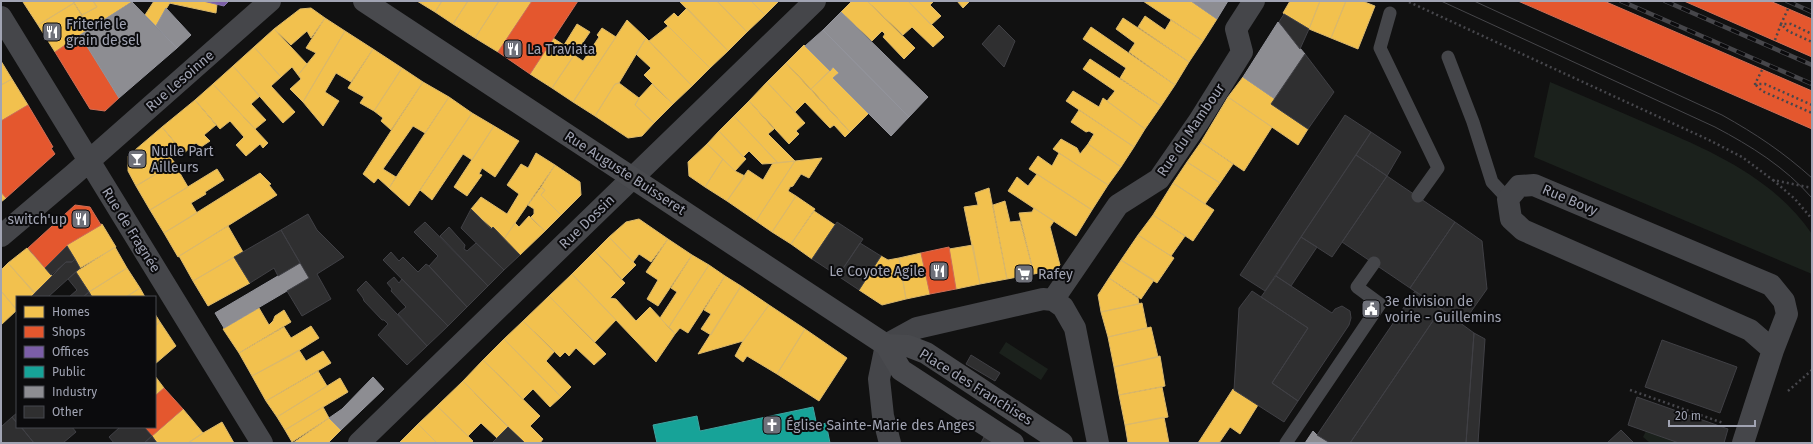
<svg xmlns="http://www.w3.org/2000/svg" width="1813" height="444" viewBox="0 0 1813 444" font-family="'Fira Sans',sans-serif">
<style>
.green{fill:#1b211c}
.homes{fill:#f2c14e;stroke:#dab86c}
.shops{fill:#e4572e;stroke:#d06e56}
.offices{fill:#7b5ea7;stroke:#8673ab}
.public{fill:#17a398;stroke:#40a3a0}
.industry{fill:#8d8d92;stroke:#93949c}
.building{fill:#2f2f30;stroke:#404045}
.lines{fill:none;stroke-linecap:round;stroke-linejoin:round}
.path{stroke:#47474c;stroke-width:2.5;stroke-dasharray:2 3;stroke-linecap:butt}
.lane{stroke:#45464a;stroke-width:13}
.street{stroke:#45464a;stroke-width:22}
.secondary{stroke:#494a4e;stroke-width:22}
.tram{stroke:#46464a;stroke-width:1}
.rail-casing{stroke:#46464a;stroke-width:4.5}
.rail{stroke:#0b0b0d;stroke-width:3;stroke-dasharray:9;stroke-linecap:butt}
.labels{text-anchor:middle;dominant-baseline:central;stroke-width:4;stroke-linejoin:round;paint-order:stroke}
.poi-label{font-size:14px;fill:#a1a4b3;stroke:#0b0b0d;text-anchor:start}
.street-label{font-size:14px;fill:#a1a4b3;stroke:#0b0b0d}
</style>
<rect width="100%" height="100%" fill="#111"/>
<path class="green" d="M 1550,82 C 1583,96 1616,110 1648,124 C 1709,150 1773,177 1812,234 L 1812,274 L 1534,157 Z
M 1006,342 L 1048,369 L 1041,380 L 999,353 Z
M 1646,431 L 1679,443 L 1650,443 L 1643,437 Z"/>
<path class="homes" d="M 25,1 L 73,1 L 74,3 L 38,25 L 23,2 Z
M 73,1 L 93,1 L 97,7 L 82,15 Z
M 93,1 L 133,1 L 90,29 L 82,15 L 97,7 Z
M 154,1 L 171,1 L 156,26 L 145,15 Z
M 171,1 L 203,1 L 217,4 L 216,13 L 169,3 Z
M 417,1 L 442,1 L 435,12 Z
M 442,1 L 468,1 L 453,24 L 435,12 Z
M 468,1 L 499,1 L 475,38 L 453,24 Z
M 499,1 L 532,1 L 498,52 L 475,38 Z
M 679,1 L 717,1 L 747,32 L 728,51 Z
M 717,1 L 751,1 L 765,15 L 747,32 Z
M 751,1 L 779,1 L 765,15 Z
M 852,1 L 867,1 L 915,48 L 904,59 L 883,37 L 885,34 L 882,31 L 872,41 L 841,12 Z
M 867,1 L 908,1 L 944,37 L 933,47 L 912,27 L 903,35 Z
M 908,1 L 934,1 L 930,5 L 941,16 L 931,25 Z
M 957,1 L 970,1 L 963,8 Z
M 1143,1 L 1191,1 L 1217,19 L 1203,41 Z
M 1290,1 L 1320,1 L 1309,29 L 1283,13 Z
M 1320,1 L 1346,1 L 1331,38 L 1309,29 Z
M 1346,1 L 1362,1 L 1375,6 L 1358,49 L 1331,38 Z
M 74,3 L 90,29 L 55,52 L 38,25 Z
M 311,8 L 325,18 L 311,38 L 307,31 L 291,45 L 274,29 L 300,9 Z
M 687,8 L 728,51 L 710,68 L 664,22 L 674,13 L 678,17 Z
M 1145,16 L 1165,30 L 1171,20 L 1203,41 L 1189,62 L 1138,27 Z
M 325,18 L 345,31 L 303,102 L 290,89 L 301,79 L 298,75 L 316,53 L 306,48 Z
M 1123,18 L 1189,62 L 1175,85 L 1129,52 L 1135,43 L 1116,29 Z
M 627,20 L 646,38 L 619,83 L 615,84 L 595,116 L 573,102 Z
M 577,24 L 590,32 L 552,88 L 530,74 L 553,38 L 564,45 Z
M 668,26 L 710,68 L 692,86 L 649,41 Z
M 1091,27 L 1175,85 L 1161,106 L 1120,78 L 1126,68 L 1083,39 Z
M 602,28 L 616,37 L 573,102 L 552,88 L 574,55 L 583,61 L 599,37 L 597,35 Z
M 274,29 L 307,64 L 298,75 L 292,67 L 281,77 L 254,47 Z
M 345,31 L 373,49 L 351,82 L 336,73 L 325,92 L 339,101 L 323,126 L 303,102 Z
M 646,38 L 692,86 L 673,104 L 644,75 L 651,68 L 636,54 Z
M 804,45 L 830,71 L 811,89 L 786,63 Z
M 254,47 L 281,77 L 271,86 L 295,112 L 283,123 L 233,66 Z
M 373,49 L 402,68 L 374,111 L 360,103 L 364,97 L 348,88 Z
M 1090,59 L 1161,106 L 1145,129 L 1107,101 L 1115,91 L 1083,69 Z
M 1,61 L 12,79 L 1,85 Z
M 786,63 L 850,132 L 845,137 L 834,125 L 830,128 L 805,102 L 795,112 L 767,82 Z
M 233,66 L 260,96 L 251,104 L 266,120 L 255,129 L 213,84 Z
M 833,67 L 839,73 L 833,78 L 869,113 L 850,132 L 811,89 Z
M 402,68 L 423,82 L 391,130 L 381,121 L 383,118 L 374,111 Z
M 1243,77 L 1275,99 L 1271,104 L 1308,129 L 1298,145 L 1228,97 Z
M 12,79 L 28,105 L 1,121 L 1,85 Z
M 423,82 L 449,97 L 425,133 L 413,126 L 383,169 L 396,177 L 389,188 L 378,178 L 374,183 L 363,174 Z
M 767,82 L 805,123 L 796,131 L 799,134 L 789,144 L 749,101 Z
M 619,83 L 639,98 L 635,105 L 654,123 L 642,136 L 628,138 L 595,116 L 615,84 Z
M 213,84 L 268,143 L 263,148 L 260,144 L 246,156 L 236,145 L 244,137 L 230,121 L 220,129 L 195,100 Z
M 652,84 L 673,104 L 654,123 L 635,105 L 639,98 Z
M 1073,91 L 1099,107 L 1103,98 L 1145,129 L 1134,147 L 1066,101 Z
M 449,97 L 472,113 L 409,206 L 389,188 Z
M 1228,97 L 1272,127 L 1244,171 L 1201,142 Z
M 195,100 L 216,125 L 204,135 L 210,141 L 201,147 L 196,143 L 184,153 L 162,127 Z
M 749,101 L 774,129 L 768,134 L 795,161 L 778,163 L 734,116 Z
M 1079,110 L 1134,147 L 1121,167 L 1088,144 L 1094,134 L 1089,131 L 1086,132 L 1071,122 Z
M 472,113 L 494,126 L 472,160 L 463,154 L 432,200 L 420,190 Z
M 734,116 L 778,163 L 762,164 L 749,151 L 743,157 L 719,131 Z
M 494,126 L 519,141 L 495,177 L 482,168 L 479,174 L 482,175 L 467,196 L 454,187 Z
M 162,127 L 176,144 L 167,153 L 175,163 L 136,186 L 128,171 L 128,156 Z
M 719,131 L 746,159 L 735,171 L 707,144 Z
M 1061,139 L 1077,148 L 1080,154 L 1088,144 L 1121,167 L 1108,185 L 1053,149 Z
M 1201,142 L 1233,164 L 1220,183 L 1187,162 Z
M 707,144 L 723,159 L 705,187 L 689,176 L 688,162 Z
M 536,153 L 555,165 L 504,239 L 471,209 L 481,197 L 507,214 L 519,194 L 507,185 L 521,164 L 528,168 Z
M 1059,153 L 1108,185 L 1092,210 L 1029,169 L 1038,156 L 1052,166 Z
M 822,158 L 809,178 L 801,174 L 793,186 L 790,187 L 788,191 L 796,196 L 772,232 L 756,221 L 795,161 Z
M 723,159 L 735,171 L 745,176 L 727,201 L 705,187 Z
M 795,161 L 756,221 L 727,201 L 748,170 L 763,180 L 773,163 Z
M 1187,162 L 1220,183 L 1205,204 L 1173,183 Z
M 174,163 L 188,187 L 150,210 L 136,186 Z
M 555,165 L 580,182 L 581,195 L 561,215 L 541,195 L 545,190 L 541,187 Z
M 217,169 L 224,180 L 205,192 L 206,194 L 191,203 L 197,213 L 164,233 L 150,210 Z
M 260,173 L 271,184 L 269,185 L 277,195 L 178,257 L 164,233 Z
M 1037,174 L 1092,210 L 1076,236 L 1008,191 L 1017,177 L 1028,186 Z
M 1173,183 L 1214,210 L 1193,241 L 1153,215 Z
M 541,187 L 545,190 L 541,195 L 561,215 L 545,231 L 531,217 L 534,214 L 534,209 L 528,205 Z
M 989,188 L 1007,279 L 980,284 L 964,207 L 978,205 L 975,193 Z
M 1,192 L 6,198 L 1,202 Z
M 796,196 L 815,209 L 791,244 L 772,232 Z
M 1005,201 L 1010,222 L 1020,221 L 1034,274 L 1007,279 L 993,205 Z
M 1034,208 L 1054,221 L 1050,227 L 1060,265 L 1056,269 L 1034,274 L 1019,213 L 1032,212 Z
M 814,211 L 835,225 L 812,259 L 791,244 Z
M 1153,215 L 1185,236 L 1171,256 L 1138,235 Z
M 529,216 L 545,231 L 520,255 L 504,239 L 515,223 L 519,227 Z
M 639,219 L 668,239 L 651,262 L 639,254 L 633,262 L 609,237 L 626,222 Z
M 102,224 L 116,247 L 80,268 L 67,245 Z
M 228,226 L 243,252 L 193,281 L 179,256 Z
M 1138,235 L 1174,258 L 1157,283 L 1121,260 Z
M 609,237 L 636,265 L 622,279 L 595,251 Z
M 668,239 L 692,255 L 658,306 L 647,299 L 658,280 L 646,272 Z
M 973,245 L 980,284 L 956,289 L 949,249 Z
M 115,247 L 127,268 L 89,292 L 76,272 Z
M 27,248 L 53,277 L 34,293 L 8,263 Z
M 595,251 L 625,283 L 610,298 L 616,299 L 636,321 L 650,307 L 675,334 L 656,362 L 572,274 Z
M 921,253 L 930,294 L 906,299 L 899,258 Z
M 692,255 L 709,265 L 669,327 L 660,318 L 677,292 L 671,288 Z
M 881,256 L 888,260 L 899,258 L 906,299 L 882,305 L 859,290 Z
M 234,257 L 250,283 L 208,306 L 193,281 Z
M 1121,260 L 1154,280 L 1141,299 L 1109,278 Z
M 8,263 L 36,294 L 31,297 L 17,297 L 16,309 L 1,291 L 1,270 Z
M 709,265 L 725,276 L 688,333 L 680,328 L 675,334 L 669,327 Z
M 127,268 L 140,288 L 126,297 L 92,297 L 89,292 Z
M 572,274 L 616,320 L 595,342 L 549,296 Z
M 725,276 L 741,286 L 711,335 L 701,329 L 711,314 L 704,310 Z
M 1109,278 L 1138,298 L 1139,304 L 1101,312 L 1098,295 Z
M 741,286 L 769,305 L 743,341 L 698,354 Z
M 140,288 L 145,297 L 126,297 Z
M 1,291 L 17,310 L 1,325 Z
M 549,296 L 606,354 L 594,365 L 576,348 L 569,356 L 565,352 L 560,357 L 523,321 Z
M 1142,303 L 1147,328 L 1108,337 L 1101,312 Z
M 769,305 L 805,329 L 777,374 L 747,356 L 743,362 L 735,356 L 743,341 Z
M 259,308 L 269,325 L 273,321 L 275,316 L 284,310 L 291,322 L 239,353 L 223,329 Z
M 155,314 L 160,322 L 155,326 Z
M 523,321 L 554,352 L 546,361 L 571,387 L 561,397 L 504,339 Z
M 160,322 L 176,346 L 155,364 L 155,326 Z
M 311,326 L 319,338 L 290,356 L 252,376 L 239,353 L 284,327 L 291,338 Z
M 1151,327 L 1158,357 L 1114,367 L 1108,337 Z
M 805,329 L 847,358 L 819,401 L 777,374 Z
M 504,339 L 561,397 L 550,407 L 533,389 L 523,399 L 483,360 Z
M 299,350 L 306,361 L 323,351 L 331,363 L 266,401 L 252,376 Z
M 1160,356 L 1165,386 L 1119,395 L 1114,367 Z
M 483,360 L 540,416 L 530,426 L 543,439 L 540,443 L 525,443 L 463,381 Z
M 318,371 L 327,386 L 277,417 L 266,401 Z
M 155,376 L 164,388 L 155,396 Z
M 340,378 L 348,392 L 285,430 L 277,417 Z
M 463,381 L 508,427 L 497,438 L 481,423 L 468,436 L 437,406 Z
M 1162,387 L 1168,417 L 1125,425 L 1119,395 Z
M 1233,389 L 1258,405 L 1240,434 L 1230,427 L 1219,443 L 1198,443 Z
M 437,406 L 473,441 L 471,443 L 437,443 L 418,424 Z
M 323,407 L 329,418 L 292,442 L 285,430 Z
M 183,409 L 203,433 L 188,443 L 157,443 L 152,436 Z
M 1164,417 L 1169,443 L 1128,443 L 1125,425 Z
M 329,418 L 341,430 L 328,443 L 293,443 Z
M 222,422 L 234,443 L 188,443 L 203,433 Z
M 418,424 L 437,443 L 399,443 Z"/>
<path class="shops" d="M 532,1 L 578,1 L 530,74 L 498,52 Z
M 1518,1 L 1604,1 L 1812,91 L 1812,129 Z
M 1684,1 L 1770,1 L 1812,19 L 1812,57 Z
M 80,35 L 119,98 L 105,111 L 90,109 L 55,52 Z
M 28,105 L 53,147 L 51,148 L 55,154 L 6,198 L 1,192 L 1,121 Z
M 75,205 L 90,207 L 101,225 L 67,245 L 67,246 L 45,268 L 28,248 Z
M 949,247 L 956,289 L 930,294 L 921,253 Z
M 164,388 L 183,409 L 152,436 L 144,427 L 155,427 L 155,396 Z"/>
<path class="offices" d="M 203,1 L 229,1 L 224,6 Z"/>
<path class="public" d="M 813,407 L 817,426 L 826,423 L 830,443 L 657,443 L 653,425 L 697,416 L 700,431 Z"/>
<path class="industry" d="M 1191,1 L 1228,1 L 1217,19 Z
M 132,2 L 177,48 L 119,98 L 80,35 Z
M 166,8 L 191,35 L 177,48 L 156,26 Z
M 841,12 L 928,97 L 909,117 L 823,30 Z
M 1278,22 L 1305,54 L 1275,99 L 1243,77 Z
M 823,30 L 909,117 L 891,136 L 833,78 L 839,73 L 833,67 L 830,71 L 805,46 Z
M 300,263 L 309,278 L 224,328 L 215,313 Z
M 373,377 L 384,389 L 341,430 L 329,418 L 342,409 Z
M 1313,431 L 1317,435 L 1330,443 L 1305,443 Z"/>
<path class="building" d="M 1284,14 L 1309,29 L 1300,49 L 1279,22 Z
M 999,25 L 1015,41 L 1004,67 L 982,44 Z
M 1305,54 L 1334,92 L 1308,129 L 1271,104 Z
M 1345,115 L 1371,132 L 1265,291 L 1240,275 Z
M 1371,132 L 1401,152 L 1387,176 L 1356,155 Z
M 1356,155 L 1387,176 L 1332,257 L 1301,237 Z
M 1387,176 L 1455,222 L 1410,288 L 1342,242 Z
M 471,209 L 491,229 L 493,227 L 520,255 L 504,270 L 461,228 Z
M 308,214 L 317,230 L 344,257 L 317,274 L 331,299 L 302,316 L 287,291 L 309,278 L 281,230 Z
M 425,222 L 488,286 L 467,307 L 429,266 L 438,256 L 414,232 Z
M 837,222 L 863,239 L 838,276 L 812,259 Z
M 1455,222 L 1482,241 L 1487,289 L 1463,323 L 1410,288 Z
M 449,227 L 465,245 L 464,249 L 467,251 L 476,243 L 504,270 L 488,286 L 440,236 Z
M 281,230 L 300,263 L 278,276 L 274,268 L 250,283 L 234,257 Z
M 1301,237 L 1317,247 L 1291,286 L 1276,276 Z
M 860,243 L 881,256 L 859,290 L 838,276 Z
M 67,246 L 75,259 L 72,262 L 66,262 L 51,275 L 45,268 Z
M 391,252 L 399,261 L 403,257 L 418,272 L 426,264 L 429,266 L 467,307 L 448,326 L 383,260 Z
M 75,259 L 80,268 L 48,297 L 31,297 L 66,262 L 72,262 Z
M 76,272 L 89,292 L 83,297 L 69,297 L 77,290 L 68,279 Z
M 1276,276 L 1332,313 L 1335,309 L 1342,306 L 1350,311 L 1351,318 L 1349,325 L 1298,401 L 1272,383 L 1308,328 L 1261,297 Z
M 394,277 L 399,283 L 402,279 L 448,326 L 427,346 L 398,314 L 406,307 L 391,291 L 392,289 L 387,283 Z
M 366,281 L 427,346 L 407,365 L 378,335 L 388,324 L 384,320 L 382,320 L 364,301 L 363,298 L 357,290 Z
M 1252,291 L 1308,328 L 1272,383 L 1298,401 L 1284,422 L 1234,390 L 1239,308 Z
M 1415,291 L 1441,309 L 1350,443 L 1330,443 L 1317,435 Z
M 89,292 L 92,297 L 83,297 Z
M 1441,309 L 1474,333 L 1466,443 L 1350,443 Z
M 1474,333 L 1485,339 L 1478,443 L 1466,443 Z
M 1662,340 L 1737,367 L 1720,413 L 1645,387 Z
M 971,355 L 1000,373 L 995,381 L 966,364 Z
M 1637,397 L 1728,429 L 1724,443 L 1679,443 L 1628,425 Z
M 17,413 L 17,423 L 12,417 Z
M 12,417 L 17,423 L 17,427 L 21,427 L 34,443 L 1,443 L 1,427 Z
M 21,427 L 72,427 L 76,432 L 63,443 L 34,443 Z
M 120,427 L 144,427 L 152,436 L 144,443 L 114,443 L 109,437 Z
M 508,427 L 525,443 L 492,443 Z
M 1621,430 L 1634,443 L 1607,443 Z
M 152,436 L 157,443 L 145,442 Z
M 984,437 L 994,443 L 981,443 Z"/>
<g class="lines">
<path class="path" d="M 1409,2 L 1709,140 L 1742,157 L 1773,180 L 1812,188
M 1788,9 L 1781,24 L 1791,24 L 1812,34
M 1775,40 L 1781,24 L 1788,31 L 1812,42
M 1762,70 L 1755,84 L 1765,84 L 1812,105
M 1756,85 L 1762,91 L 1812,113
M 1773,180 L 1795,199 L 1812,219
M 1630,390 L 1723,423
M 1788,391 L 1812,370"/>
<path class="lane" d="M 1390,13 L 1380,48 L 1438,168 L 1418,196
M 1448,57 L 1473,122 L 1492,182 L 1508,199
M 1286,443 L 1380,304 L 1357,287 L 1374,263"/>
<path class="street" d="M 1,17 L 262,443
M 1,236 L 73,175 L 270,1
M 1053,300 L 1118,205 L 1159,179 L 1199,121 L 1242,52 L 1236,29 L 1254,1
M 359,443 L 815,1
M 890,443 L 883,416 L 879,379 L 886,345 L 917,328 L 1043,299 L 1053,300 L 1063,307 L 1075,328 L 1098,443
M 1743,443 L 1773,350 L 1787,314 L 1784,301 L 1771,285 L 1534,185 L 1519,186 L 1508,199 L 1511,219 L 1523,230 L 1750,330 L 1773,350"/>
<path class="secondary" d="M 364,1 L 886,345 L 901,370 L 1013,443
M 886,345 L 908,346 L 926,353 L 1062,443"/>
<path class="tram" d="M 1441,1 L 1715,127 C 1751,146 1785,167 1812,198
M 1474,1 L 1722,115 C 1756,134 1783,152 1812,178"/>
<defs>
<path id="rail" d="M 1621,1 L 1812,84
M 1665,1 L 1812,65
M 1787,1 L 1812,12"/>
</defs>
<use href="#rail" class="rail-casing"/>
<use href="#rail" class="rail"/>
</g>
<defs>
<symbol id="restaurant-square" viewBox="-11 -11 22 22"><rect x="-9" y="-9" width="18" height="18" rx="4" fill="#6f717a" stroke="#0b0b0d"/><path d="M-5-6h1v4h1v-4h1v4h1v-4h1v5L-1.5 .5V6h-2V.5L-5-1ZM5-6V6H3V1.5H1.5Q1.5-4 5-6Z" fill="#fff"/></symbol>
<symbol id="bar-square" viewBox="-11 -11 22 22"><rect x="-9" y="-9" width="18" height="18" rx="4" fill="#6f717a" stroke="#0b0b0d"/><path d="M-6-5H6L.8 .8V4.5H3.5V6h-7V4.5H-.8V.8Z" fill="#fff"/></symbol>
<symbol id="supermarket-square" viewBox="-11 -11 22 22"><rect x="-9" y="-9" width="18" height="18" rx="4" fill="#6f717a" stroke="#0b0b0d"/><path d="M-6-5.5h2.5l.6 2H6L4.5 2H-2.5L-4.4-4H-6ZM-1.5 3.2a1.3 1.3 0 1 0 .1 0ZM3 3.2a1.3 1.3 0 1 0 .1 0Z" fill="#fff"/></symbol>
<symbol id="civic-square" viewBox="-11 -11 22 22"><rect x="-9" y="-9" width="18" height="18" rx="4" fill="#6f717a" stroke="#0b0b0d"/><path d="M-.6-6.5H3V-4.5H.6V-3L4-1V1h2V6H-6V1h2V-1L-.6-3ZM-1.2 2.5V6h2.4V2.5Z" fill="#fff"/></symbol>
<symbol id="church-square" viewBox="-11 -11 22 22"><rect x="-9" y="-9" width="18" height="18" rx="4" fill="#6f717a" stroke="#0b0b0d"/><path d="M-1.2-6h2.4v3.5h3.3v2.4h-3.3V6h-2.4V-.1h-3.3v-2.4h3.3Z" fill="#fff"/></symbol>
</defs>
<g fill-rule="evenodd">
<use href="#restaurant-square" x="41" y="21" width="22" height="22"/>
<use href="#restaurant-square" x="502" y="38" width="22" height="22"/>
<use href="#bar-square" x="126" y="148" width="22" height="22"/>
<use href="#restaurant-square" x="70" y="208" width="22" height="22"/>
<use href="#restaurant-square" x="928" y="260" width="22" height="22"/>
<use href="#supermarket-square" x="1013" y="263" width="22" height="22"/>
<use href="#civic-square" x="1360" y="298" width="22" height="22"/>
<use href="#church-square" x="761" y="414" width="22" height="22"/>
</g>
<g class="labels">
<g class="poi-label">
<text x="66" y="24">Friterie le<tspan x="66" dy="16">grain de sel</tspan></text>
<text x="527" y="49">La Traviata</text>
<text x="151" y="151">Nulle Part<tspan x="151" dy="16">Ailleurs</tspan></text>
<text x="67" y="219" text-anchor="end">switch'up</text>
<text x="925" y="271" text-anchor="end">Le Coyote Agile</text>
<text x="1038" y="274">Rafey</text>
<text x="1385" y="301">3e division de<tspan x="1385" dy="16">voirie - Guillemins</tspan></text>
<text x="786" y="425">Église Sainte-Marie des Anges</text>
</g>
<g class="street-label">
<text transform="translate(180 81) rotate(-41)">Rue Lesoinne</text>
<text transform="translate(1191 130) rotate(-56)">Rue du Mambour</text>
<text transform="translate(625 173) rotate(33)">Rue Auguste Buisseret</text>
<text transform="translate(1570 200) rotate(23)">Rue Bovy</text>
<text transform="translate(587 222) rotate(-44)">Rue Dossin</text>
<text transform="translate(131 230) rotate(58)">Rue de Fragnée</text>
<text transform="translate(976 387) rotate(32)">Place des Franchises</text>
</g>
</g>
<rect width="1813" height="444" fill="none" stroke="#a1a4b3" stroke-width="4"/>
<rect x="16" y="296" width="140" height="132" fill="#0b0b0d" stroke="#47484f"/>
<rect x="24" y="306" width="20" height="12" fill="#f2c14e" stroke="#47484f"/>
<text x="52" y="316" font-size="12" fill="#a1a4b3">Homes</text>
<rect x="24" y="326" width="20" height="12" fill="#e4572e" stroke="#47484f"/>
<text x="52" y="336" font-size="12" fill="#a1a4b3">Shops</text>
<rect x="24" y="346" width="20" height="12" fill="#7b5ea7" stroke="#47484f"/>
<text x="52" y="356" font-size="12" fill="#a1a4b3">Offices</text>
<rect x="24" y="366" width="20" height="12" fill="#17a398" stroke="#47484f"/>
<text x="52" y="376" font-size="12" fill="#a1a4b3">Public</text>
<rect x="24" y="386" width="20" height="12" fill="#8d8d92" stroke="#47484f"/>
<text x="52" y="396" font-size="12" fill="#a1a4b3">Industry</text>
<rect x="24" y="406" width="20" height="12" fill="#2f2f30" stroke="#47484f"/>
<text x="52" y="416" font-size="12" fill="#a1a4b3">Other</text>
<path d="M1669 420v6h86v-6" fill="none" stroke="#a1a4b3" stroke-width="2"/>
<text x="1675" y="420" font-size="12" fill="#a1a4b3" stroke="#0b0b0d" stroke-width="3" paint-order="stroke">20 m</text>
</svg>
